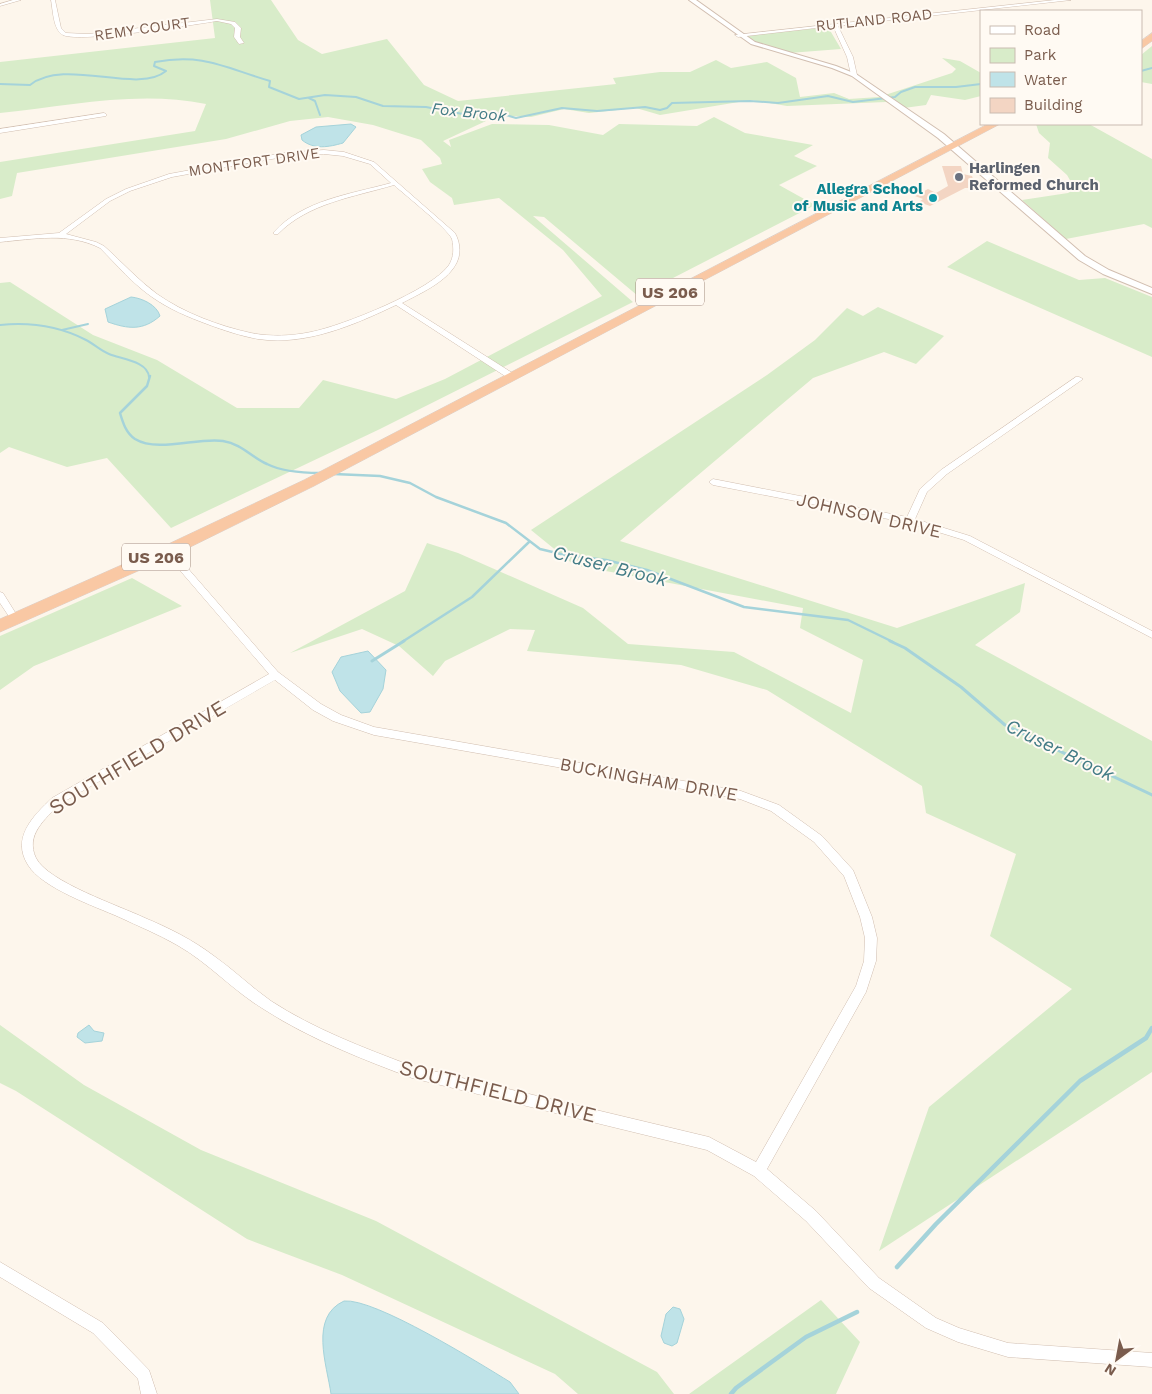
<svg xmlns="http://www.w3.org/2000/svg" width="1152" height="1394" viewBox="0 0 1152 1394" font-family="'Work Sans',sans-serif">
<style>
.green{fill:#d8ecc9}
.water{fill:#bfe3e8;stroke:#a5d3da}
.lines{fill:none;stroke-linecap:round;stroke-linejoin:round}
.stream-far3{stroke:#a5d3da;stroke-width:2}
.stream-far2{stroke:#a5d3da;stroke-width:2.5}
.stream-far1{stroke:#a5d3da;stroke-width:3}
.stream{stroke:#a5d3da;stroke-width:4.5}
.building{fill:#f3d5c3}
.minor-casing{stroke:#d1beb0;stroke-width:1}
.tertiary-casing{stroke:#d1beb0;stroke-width:2}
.trunk-casing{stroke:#dad1cd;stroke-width:1}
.minor{fill:#fff;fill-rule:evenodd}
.tertiary{fill:#fff;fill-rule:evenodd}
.trunk{fill:#f9c8a4;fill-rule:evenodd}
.worship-dot{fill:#6b7280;stroke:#fffaf3;stroke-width:2}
.culture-dot{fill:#0f9aa8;stroke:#fffaf3;stroke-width:2}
.labels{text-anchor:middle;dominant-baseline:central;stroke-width:4;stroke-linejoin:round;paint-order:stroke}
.far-street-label{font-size:15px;fill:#7a5c4d;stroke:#fffaf3}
.far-worship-label{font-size:15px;font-weight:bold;fill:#5b616d;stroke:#fffaf3;text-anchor:start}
.far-culture-label{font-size:15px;font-weight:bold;fill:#0d838f;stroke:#fffaf3;text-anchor:end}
.far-water-label{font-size:16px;font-style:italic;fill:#437c86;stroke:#fffaf3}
.shield{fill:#fffaf3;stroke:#a28b7f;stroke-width:1}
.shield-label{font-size:16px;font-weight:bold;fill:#7a5c4d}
.street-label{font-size:18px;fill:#7a5c4d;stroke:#fffaf3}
.water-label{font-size:19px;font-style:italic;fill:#437c86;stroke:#fffaf3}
.near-street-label{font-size:21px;fill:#7a5c4d;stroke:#fffaf3}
</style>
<rect width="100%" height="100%" fill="#fdf6ec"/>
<path class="green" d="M 210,0 L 271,0 L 298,40 L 322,54 L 387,39 L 424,85 L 458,101 L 616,84 L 613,78 L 660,72 L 690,72 L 716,60 L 731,68 L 767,62 L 796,78 L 800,97 L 834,93 L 849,99 L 879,97 L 952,73 L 956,69 L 942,58 L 960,61 L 981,73 L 981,96 L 965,100 L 931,95 L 926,105 L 904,108 L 886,102 L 787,106 L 751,100 L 660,115 L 636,108 L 589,113 L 564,109 L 531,117 L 477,114 L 486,121 L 443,141 L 451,147 L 449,140 L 492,124 L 549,125 L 603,135 L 619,124 L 697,126 L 714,117 L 745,133 L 813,145 L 794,156 L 817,166 L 779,185 L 815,205 L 638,296 L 544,217 L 533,216 L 633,302 L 380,429 L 171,528 L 107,458 L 67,467 L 9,447 L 0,453 L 0,283 L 10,282 L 93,335 L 157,360 L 237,408 L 299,408 L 323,380 L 396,399 L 445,379 L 602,296 L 563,250 L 499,198 L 454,205 L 452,198 L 430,182 L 422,169 L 442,164 L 440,158 L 421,140 L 373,125 L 328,117 L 290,121 L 226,139 L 17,173 L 12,196 L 0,199 L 0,162 L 195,131 L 206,104 C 138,90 68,106 0,113 L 0,62 L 215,38 Z
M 828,27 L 841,49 L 789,53 L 756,43 L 744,36 Z
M 1152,46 L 1152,84 L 1141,82 L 1141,55 Z
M 1036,124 L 1089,124 L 1152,159 L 1152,228 L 1144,224 L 1066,239 L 1022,200 L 1068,193 L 1075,189 L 1067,175 L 1048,158 L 1050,143 L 1039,133 Z
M 987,241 L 1079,280 L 1105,278 L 1152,297 L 1152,357 L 947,267 Z
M 878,307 L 944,336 L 916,364 L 884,352 L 813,378 L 620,541 L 897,628 L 1025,583 L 1020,612 L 975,645 L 1152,741 L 1152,1072 L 879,1251 L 929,1107 L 1072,989 L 990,936 L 1016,854 L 926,813 L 922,786 L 767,690 L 681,665 L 527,651 L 535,630 L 510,629 L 445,661 L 433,676 L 399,646 L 362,629 L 290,653 L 405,591 L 427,543 L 458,553 L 583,608 L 628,644 L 734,652 L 851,713 L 863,660 L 800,628 L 803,608 L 574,565 L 531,530 L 767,375 L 815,340 L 847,308 L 863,316 Z
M 132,578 L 182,606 L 34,666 L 0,690 L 0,636 Z
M 0,1025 L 84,1085 L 201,1150 L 376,1221 L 657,1372 L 674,1394 L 578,1394 L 555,1374 L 342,1275 L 247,1239 L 16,1091 L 0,1083 Z
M 821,1300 L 860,1342 L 836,1394 L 689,1394 Z"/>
<path class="water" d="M 351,124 L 356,127 L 343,143 C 329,147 314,150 302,140 L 301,135 L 316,127 Z
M 131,297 C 142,298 157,305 160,316 C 143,331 128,329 108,322 L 105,309 Z
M 368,651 L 386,670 L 383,689 L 370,712 L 361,713 L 340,691 L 332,672 L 341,657 Z
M 89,1025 L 94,1031 L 104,1033 L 102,1041 L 85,1043 L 77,1037 L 78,1033 Z
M 344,1301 C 375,1298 479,1363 510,1382 L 519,1394 L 331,1394 C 327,1365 309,1317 344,1301 Z
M 673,1307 L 680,1309 L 684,1319 L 677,1343 L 672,1346 L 664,1343 L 661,1336 L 666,1314 Z"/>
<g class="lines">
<path class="stream-far3" d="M 1141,71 L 1152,68
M 0,84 L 30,85 C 65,57 137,95 166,71 L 154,66 L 155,62 C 204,53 225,68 270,81 L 269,87 L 299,99 L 325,95 L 356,97 L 383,106 L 426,107 L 468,115 L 499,113 L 516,118 L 562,108 L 597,111 L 645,107 L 660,110 L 667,108 L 672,103 L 750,101 L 778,103 L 828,96 L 853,102 L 895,97 L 901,92 L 915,87 L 956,87 L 981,84
M 309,98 L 315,101 L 320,115
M 0,325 C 30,322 59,326 86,340 C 94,344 101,351 109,354 C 121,359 148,361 149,377
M 62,330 L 88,324"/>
<path class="stream-far2" d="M 150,376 L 147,386 L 120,413 C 123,423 126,433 135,439 C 158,453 198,437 223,441 C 242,444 251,457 267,464 C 283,472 302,473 320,473
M 334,474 L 380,476 L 410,483 L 436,497 L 506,523 L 540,549 L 565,555 L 606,560 L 647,570 L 744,607 L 848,620 L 893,642
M 402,642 L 472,597 L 529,542"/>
<path class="stream-far1" d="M 890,641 L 905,648 L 961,687 L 1005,725 L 1152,795
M 372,661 L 404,641"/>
<path class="stream" d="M 897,1267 L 936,1224 L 1080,1081 L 1146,1038 L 1152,1028
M 731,1394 L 736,1388 L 806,1337 L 857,1312"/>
</g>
<path class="building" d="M 942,166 L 961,166 L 963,174 L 972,176 L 976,188 L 965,188 L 930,206 L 919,202 L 923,199 L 915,196 L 928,189 L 936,193 L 948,186 Z"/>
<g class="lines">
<defs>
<path id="minor" d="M 13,0 L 21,0 L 0,6 L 0,4 Z
M 51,0 L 55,0 L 61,28 L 66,33 L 88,34 L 217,19 L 235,22 L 241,28 L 240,37 L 244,43 L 239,44 L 234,37 L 235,28 L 231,24 L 217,21 C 192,25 80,43 63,35 C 53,30 53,10 51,0 Z
M 1055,0 L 1071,0 L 838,26 L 853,57 L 857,75 L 854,77 L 851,75 L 847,57 L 833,26 L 738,37 L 735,35 Z
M 104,113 L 106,114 L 106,116 L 0,133 L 0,129 Z
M 324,150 L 344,152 L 374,162 L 455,233 C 474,270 429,289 402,303 L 514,374 L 514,378 L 508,378 L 396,305 C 354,325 306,346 258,339 C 241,336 223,330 207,324 C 188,317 169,309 152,297 C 133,284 117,265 100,248 C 68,232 34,239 0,242 L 0,238 L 59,233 L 106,199 L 126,189 L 169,174 L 283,153 ZM 324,154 L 343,156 L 370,164 L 391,183 C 351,194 303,200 274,232 L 274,234 L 278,234 C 308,203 354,197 394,185 C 405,195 448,229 452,239 C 454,248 454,257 449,265 C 432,290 342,326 311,332 C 292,336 271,337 251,333 C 219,326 184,313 157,294 C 138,280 122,262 104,246 L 96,242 L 66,234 L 110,201 L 130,191 L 172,177 L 283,157 Z
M 1076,377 L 1079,377 L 1083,379 L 947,474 L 927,492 L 915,519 L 970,536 L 1152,631 L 1152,638 L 964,540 L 909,523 L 713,485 L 709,482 L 713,479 L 907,517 L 920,489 L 941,470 Z
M 168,548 L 171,549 L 278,672 L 321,704 L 341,715 L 374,727 L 741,791 L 779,805 L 822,836 L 853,870 L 872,917 L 877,938 L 876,961 L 866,992 L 767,1169 L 816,1211 L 879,1278 L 936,1318 L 959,1328 L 1008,1343 L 1152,1353 L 1152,1367 L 1008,1357 L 958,1342 L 926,1328 L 869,1288 L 806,1221 L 754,1176 L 707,1150 L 412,1078 C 362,1059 310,1039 265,1010 C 233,991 209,963 177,945 C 158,934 138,926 119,917 C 94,906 42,888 28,865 C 11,838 33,816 52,798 L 269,674 L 165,553 L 164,551 ZM 275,680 L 313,710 L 333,721 L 374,735 L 740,799 L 771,811 L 814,842 L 844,876 L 860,917 L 865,938 L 864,961 L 856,986 L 756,1162 L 709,1137 L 412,1066 C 364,1048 314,1029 271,1001 C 251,987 234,970 214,956 C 193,940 169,928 145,918 C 120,906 48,882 36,858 C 25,835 45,819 60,804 Z
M 0,592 L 3,593 L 18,617 L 20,619 L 18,621 L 12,621 L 0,603 Z
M 0,1262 L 103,1323 L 149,1370 L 157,1394 L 141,1394 L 138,1379 L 93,1333 L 0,1277 Z"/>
<path id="tertiary" d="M 689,0 L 696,0 L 755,42 L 836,66 L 856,74 L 944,134 L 1085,256 L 1109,270 L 1152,288 L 1152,294 L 1103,274 L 1079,260 L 938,138 L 852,76 L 832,68 L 751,44 Z"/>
<path id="trunk" d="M 1152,33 L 1152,41 L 1141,49 L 1141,41 Z
M 988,124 L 1000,124 L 314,486 L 174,555 L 0,632 L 0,619 L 162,547 L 304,480 Z"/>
</defs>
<use href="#minor" class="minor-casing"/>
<use href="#tertiary" class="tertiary-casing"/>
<use href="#trunk" class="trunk-casing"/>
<use href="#minor" class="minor"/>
<use href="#tertiary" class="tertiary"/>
<use href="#trunk" class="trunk"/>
</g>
<circle class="worship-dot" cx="959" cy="177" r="5"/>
<circle class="culture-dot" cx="933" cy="198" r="5"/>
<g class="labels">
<g class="far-street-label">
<text transform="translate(874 20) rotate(-6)">RUTLAND ROAD</text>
<text transform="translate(142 29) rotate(-8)">REMY COURT</text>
<text transform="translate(254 162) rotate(-8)">MONTFORT DRIVE</text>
</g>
<g class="far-worship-label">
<text x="969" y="168">Harlingen<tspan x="969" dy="17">Reformed Church</tspan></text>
</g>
<g class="far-culture-label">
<text x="923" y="189">Allegra School<tspan x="923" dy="17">of Music and Arts</tspan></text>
</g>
<g class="far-water-label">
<text transform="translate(469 112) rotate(6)">Fox Brook</text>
</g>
<g class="shield">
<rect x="636" y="278.5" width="68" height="27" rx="4"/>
<rect x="122" y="543.5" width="68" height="27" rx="4"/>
</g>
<g class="shield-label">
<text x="670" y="292">US 206</text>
<text x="156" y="557">US 206</text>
</g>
<g class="street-label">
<text transform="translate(869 515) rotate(13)">JOHNSON DRIVE</text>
<text transform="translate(649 779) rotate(10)">BUCKINGHAM DRIVE</text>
</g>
<g class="water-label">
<text transform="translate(610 566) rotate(14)">Cruser Brook</text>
<text transform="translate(1060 750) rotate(26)">Cruser Brook</text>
</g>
<g class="near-street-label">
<text transform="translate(137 757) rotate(-31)">SOUTHFIELD DRIVE</text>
<text transform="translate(498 1091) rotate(14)">SOUTHFIELD DRIVE</text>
</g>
</g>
<rect x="980" y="10" width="162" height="115" fill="#fffaf3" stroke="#cabbb1"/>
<rect x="990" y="26" width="25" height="8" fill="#ffffff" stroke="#cabbb1"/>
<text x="1024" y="35" font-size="15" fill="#7a5c4d">Road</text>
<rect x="990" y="48" width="25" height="15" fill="#d8ecc9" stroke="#cabbb1"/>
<text x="1024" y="60" font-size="15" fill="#7a5c4d">Park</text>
<rect x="990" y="72" width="25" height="15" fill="#bfe3e8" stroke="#cabbb1"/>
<text x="1024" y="85" font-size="15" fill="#7a5c4d">Water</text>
<rect x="990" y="98" width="25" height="15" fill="#f3d5c3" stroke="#cabbb1"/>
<text x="1024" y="110" font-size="15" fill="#7a5c4d">Building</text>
<g transform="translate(1117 1359) rotate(212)" stroke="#fffaf3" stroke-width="4" paint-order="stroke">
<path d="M0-4L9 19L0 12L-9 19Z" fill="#7a5c4d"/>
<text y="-8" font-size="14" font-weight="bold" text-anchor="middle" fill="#7a5c4d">N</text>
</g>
</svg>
